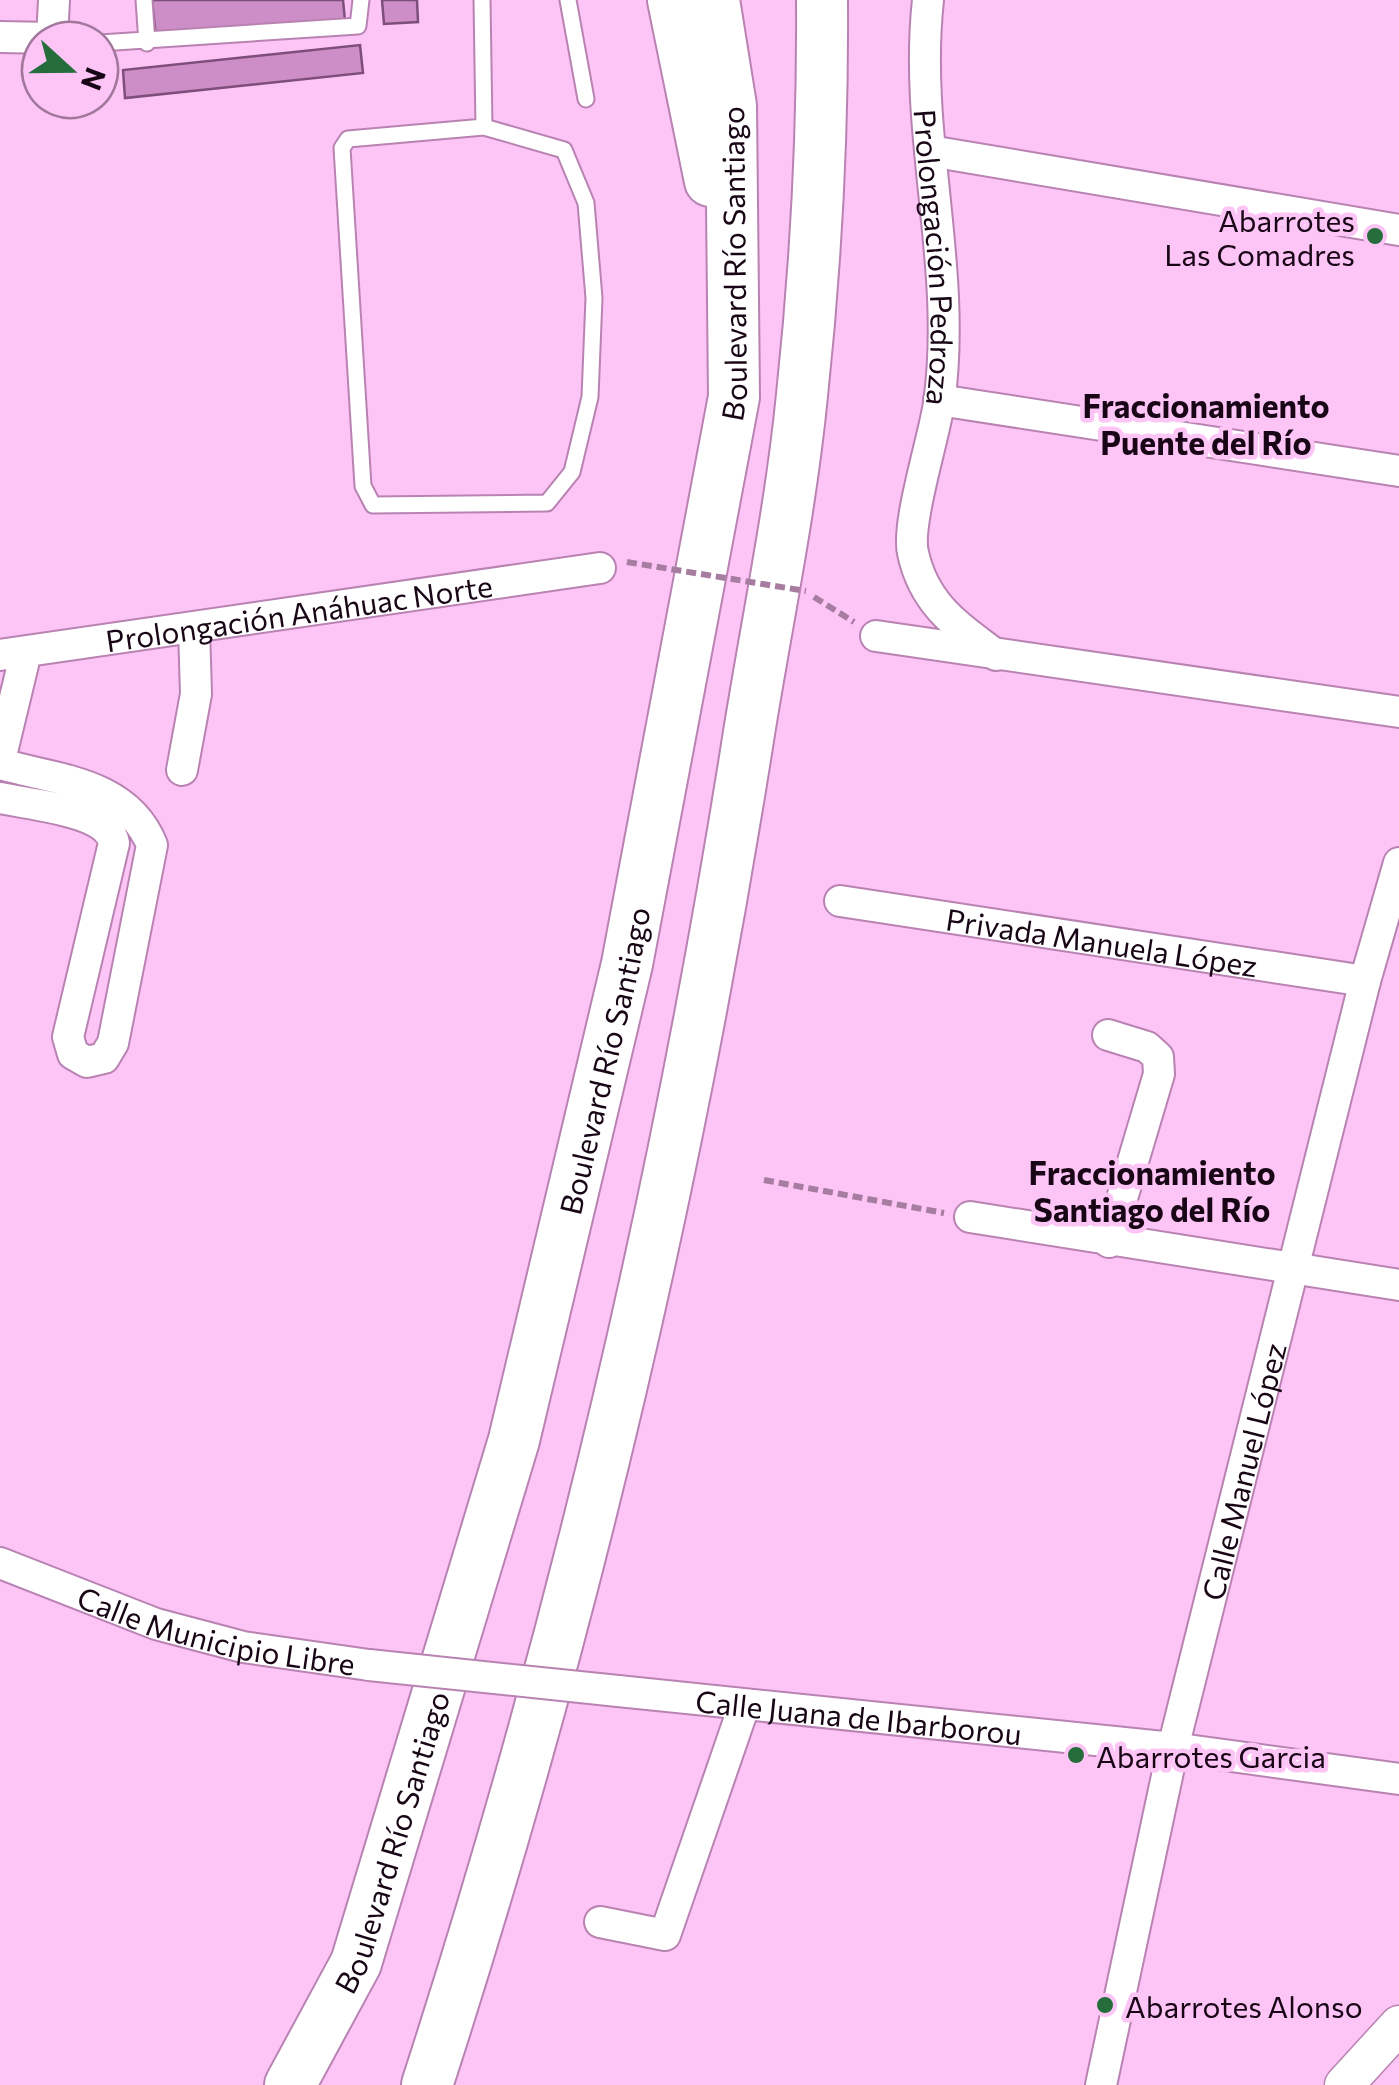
<svg xmlns="http://www.w3.org/2000/svg" width="1399" height="2085" viewBox="0 0 1399 2085" font-family="Commissioner,sans-serif">
<style>
.building{fill:#cd8dc6;stroke:#7e4e7a;stroke-width:2.5}
.lines{fill:none;stroke-linecap:round;stroke-linejoin:round}
.service-casing{stroke:#b883b2;stroke-width:19}
.minor-casing{stroke:#b883b2;stroke-width:34}
.tertiary-casing{stroke:#b883b2;stroke-width:41}
.primary-casing{stroke:#b883b2;stroke-width:54}
.path{stroke:#a67ca1;stroke-width:6;stroke-dasharray:10 5;stroke-linecap:butt}
.service{stroke:#fff;stroke-width:15}
.minor{stroke:#fff;stroke-width:30}
.tertiary{stroke:#fff;stroke-width:38}
.primary{stroke:#fff;stroke-width:50}
.minor-bridge-casing{stroke:#b883b2;stroke-width:34;stroke-linecap:butt}
.path-bridge{stroke:#a67ca1;stroke-width:6;stroke-dasharray:10 5;stroke-linecap:butt}
.minor-bridge{stroke:#fff;stroke-width:30}
.poi-dot{fill:#256e3c;stroke:#fdc4f6;stroke-width:4}
.labels{text-anchor:middle;dominant-baseline:central;stroke-width:9;stroke-linejoin:round;paint-order:stroke}
.poi-label{font-size:30px;fill:#180616;stroke:#fdc4f6;text-anchor:start}
.street-label{font-size:30px;fill:#180616;stroke:#fdc4f6}
.neighbourhood-label{font-size:32px;font-weight:bold;fill:#180616;stroke:#fdc4f6}
</style>
<rect width="100%" height="100%" fill="#fdc4f6"/>
<path class="building" d="M 152,0 L 343,0 L 345,21 L 156,38 Z
M 382,0 L 417,0 L 418,22 L 384,24 Z
M 360,45 L 363,73 L 125,98 L 123,70 Z"/>
<g class="lines">
<defs>
<path id="service" d="M 144,0 L 147,43
M 482,0 L 484,127 L 348,139 L 342,148 L 363,486 L 373,505 L 547,503 L 572,472 L 590,397 L 594,298 L 586,203 L 564,150 L 484,127
M 568,0 L 586,99
M 100,43 L 358,26 L 361,0"/>
<g id="minor">
<path id="s1" d="M 928,0 C 913,135 958,267 939,403 C 934,438 906,524 913,553 C 924,604 956,625 996,655"/>
<path d="M 0,37 L 52,38 L 54,0"/>
<path d="M 930,151 L 1399,230"/>
<path d="M 939,400 L 1399,471"/>
<path d="M 876,636 L 1399,712"/>
<path id="s2" d="M 0,655 L 600,568"/>
<path d="M 0,760 L 26,652"/>
<path d="M 0,764 C 59,780 127,783 152,845 L 113,1043 L 104,1058 L 87,1062 L 73,1054 L 68,1037 L 114,843 C 108,810 31,805 0,798"/>
<path d="M 182,770 L 196,694 L 194,628"/>
<path id="s3" d="M 840,901 L 1365,981"/>
<path d="M 1108,1035 L 1147,1047 L 1158,1057 L 1159,1074 L 1109,1242"/>
<path d="M 970,1217 L 1399,1285"/>
<path id="s4" d="M 0,1563 L 156,1624 L 243,1647 L 369,1665"/>
<path id="s5" d="M 618,1691 L 1173,1748 L 1399,1779"/>
<path d="M 600,1922 L 665,1935 L 744,1706"/>
<path id="s6" d="M 1101,2085 L 1173,1748 L 1365,981 L 1399,863"/>
</g>
<path id="tertiary" d="M 1344,2085 L 1399,2025"/>
<g id="primary">
<path d="M 673,0 L 710,181"/>
<path id="s7" d="M 290,2085 L 356,1963 L 514,1440 L 627,964 L 734,397 L 731,106 L 714,0"/>
<path d="M 427,2085 C 570,1644 677,1191 749,733 C 767,621 791,508 802,395 C 816,264 823,132 822,0"/>
</g>
</defs>
<use href="#service" class="service-casing"/>
<use href="#minor" class="minor-casing"/>
<use href="#tertiary" class="tertiary-casing"/>
<use href="#primary" class="primary-casing"/>
<path class="path" d="M 814,597 L 854,622
M 764,1180 L 944,1213"/>
<use href="#service" class="service"/>
<use href="#minor" class="minor"/>
<use href="#tertiary" class="tertiary"/>
<use href="#primary" class="primary"/>
<defs>
<path id="minor-bridge" d="M 369,1665 L 618,1691"/>
</defs>
<use href="#minor-bridge" class="minor-bridge-casing"/>
<path class="path-bridge" d="M 627,562 L 806,591"/>
<use href="#minor-bridge" class="minor-bridge"/>
</g>
<g class="poi-dot">
<circle cx="1375" cy="236" r="10"/>
<circle cx="1076" cy="1755" r="10"/>
<circle cx="1105" cy="2005" r="10"/>
</g>
<g class="labels">
<g class="poi-label">
<text x="1355" y="219" text-anchor="end">Abarrotes<tspan x="1355" dy="34">Las Comadres</tspan></text>
<text x="1096" y="1755">Abarrotes Garcia</text>
<text x="1125" y="2005">Abarrotes Alonso</text>
</g>
<g class="street-label">
<text stroke="none"><textPath href="#s1" startOffset="258">Prolongación Pedroza</textPath></text>
<text stroke="none"><textPath href="#s7" startOffset="1885">Boulevard Río Santiago</textPath></text>
<text stroke="none"><textPath href="#s2" startOffset="302">Prolongación Anáhuac Norte</textPath></text>
<text stroke="none"><textPath href="#s3" startOffset="265">Privada Manuela López</textPath></text>
<text stroke="none"><textPath href="#s7" startOffset="1075">Boulevard Río Santiago</textPath></text>
<text stroke="none"><textPath href="#s6" startOffset="630">Calle Manuel López</textPath></text>
<text stroke="none"><textPath href="#s4" startOffset="228">Calle Municipio Libre</textPath></text>
<text stroke="none"><textPath href="#s5" startOffset="242">Calle Juana de Ibarborou</textPath></text>
<text stroke="none"><textPath href="#s7" startOffset="265">Boulevard Río Santiago</textPath></text>
</g>
<g class="neighbourhood-label">
<text x="1206" y="405">Fraccionamiento<tspan x="1206" dy="37">Puente del Río</tspan></text>
<text x="1152" y="1172">Fraccionamiento<tspan x="1152" dy="37">Santiago del Río</tspan></text>
</g>
</g>
<g transform="translate(70 70) rotate(111)"><circle r="48" fill="#fdc4f6" stroke="#a1789c" stroke-width="2.5"/>
<path d="M0-8L18 38L0 25L-18 38Z" fill="#256e3c"/>
<text y="-15" font-size="28" font-weight="bold" text-anchor="middle" fill="#180616">N</text>
</g>
</svg>
